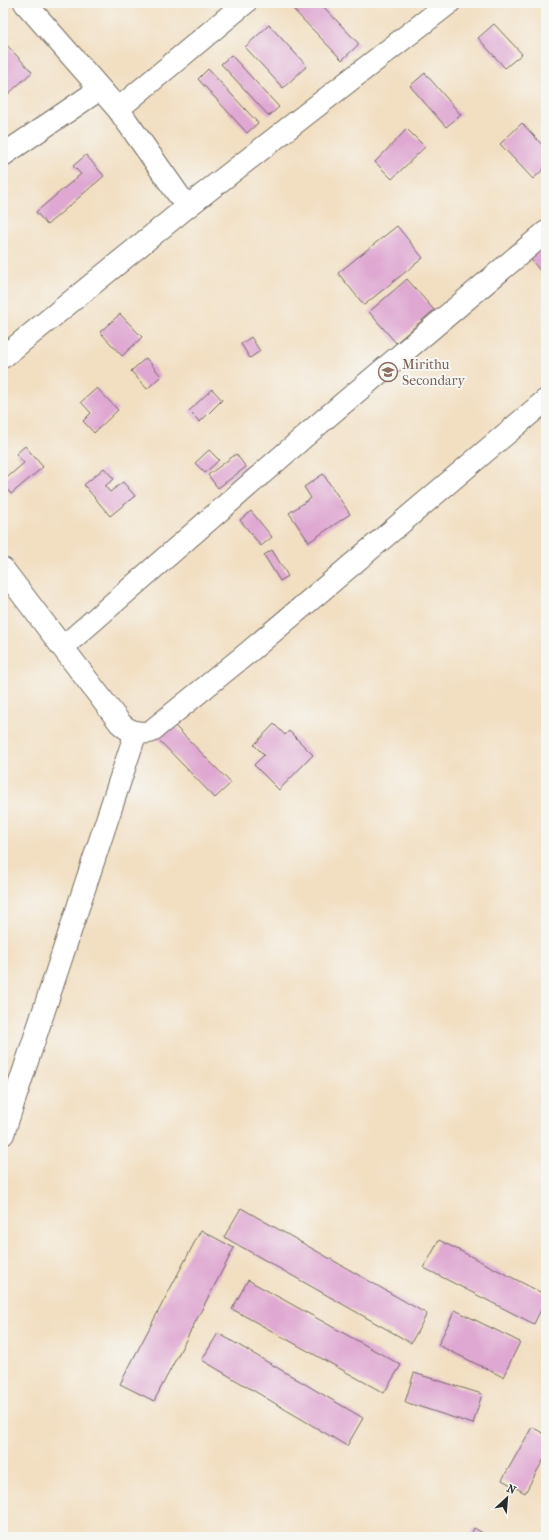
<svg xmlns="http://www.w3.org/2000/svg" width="549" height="1540" viewBox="0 0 549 1540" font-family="'IM FELL French Canon',serif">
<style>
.building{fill:#dfa8d2}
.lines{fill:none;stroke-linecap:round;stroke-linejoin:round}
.street-casing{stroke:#716a60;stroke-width:24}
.street{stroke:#fff;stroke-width:22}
.labels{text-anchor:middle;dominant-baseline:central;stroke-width:4;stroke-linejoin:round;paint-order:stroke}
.education-label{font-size:14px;fill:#785e54;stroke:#f6f6f2;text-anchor:start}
</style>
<rect width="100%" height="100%" fill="#f6f6f2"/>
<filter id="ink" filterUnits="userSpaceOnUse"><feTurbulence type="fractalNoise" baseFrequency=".025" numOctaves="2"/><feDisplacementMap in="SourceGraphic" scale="8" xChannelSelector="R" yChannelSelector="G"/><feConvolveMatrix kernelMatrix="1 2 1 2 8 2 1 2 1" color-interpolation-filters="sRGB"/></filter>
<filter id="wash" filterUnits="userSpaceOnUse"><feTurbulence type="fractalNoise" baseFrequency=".012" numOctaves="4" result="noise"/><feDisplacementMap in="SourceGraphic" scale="16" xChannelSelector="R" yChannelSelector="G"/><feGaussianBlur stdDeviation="0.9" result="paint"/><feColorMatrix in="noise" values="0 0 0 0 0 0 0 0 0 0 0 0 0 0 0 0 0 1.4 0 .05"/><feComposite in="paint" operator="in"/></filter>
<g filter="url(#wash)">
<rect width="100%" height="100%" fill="#f2dfc2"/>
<g id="blocks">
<path class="building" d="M 287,3 L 320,3 L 359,44 L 342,60 Z
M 494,24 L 522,54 L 505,68 L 478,38 Z
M 269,25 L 307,66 L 283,88 L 245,47 Z
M 3,41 L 32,72 L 3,99 Z
M 231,55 L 279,107 L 269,116 L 221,64 Z
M 208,69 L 258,123 L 247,133 L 198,79 Z
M 425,73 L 461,115 L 446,127 L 410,86 Z
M 522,123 L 546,149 L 546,167 L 533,179 L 500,144 Z
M 407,129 L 425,147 L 392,179 L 375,162 Z
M 86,155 L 104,176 L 47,225 L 36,212 L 81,174 L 73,166 Z
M 397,226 L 423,258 L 364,305 L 338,273 Z
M 546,240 L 546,278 L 528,256 Z
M 407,279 L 434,310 L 396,343 L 369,312 Z
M 120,314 L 142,337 L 122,356 L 100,332 Z
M 251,337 L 260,351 L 250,358 L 241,344 Z
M 146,358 L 161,376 L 147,389 L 131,371 Z
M 97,388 L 118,410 L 94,433 L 83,421 L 91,413 L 81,402 Z
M 212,389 L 222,400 L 200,422 L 189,411 Z
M 25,446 L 43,467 L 11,494 L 3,485 L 3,481 L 24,463 L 16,454 Z
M 209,450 L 219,460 L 205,473 L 195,463 Z
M 236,454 L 246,467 L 218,488 L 208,475 Z
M 104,468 L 114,479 L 105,486 L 110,492 L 123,482 L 135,496 L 110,516 L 84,485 Z
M 323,474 L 350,514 L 309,542 L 289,513 L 311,498 L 304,487 Z
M 251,511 L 272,537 L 261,546 L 240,520 Z
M 272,550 L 288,576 L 280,581 L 264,555 Z
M 171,722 L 231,783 L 215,798 L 156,737 Z
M 274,724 L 285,735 L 289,731 L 313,755 L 279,790 L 254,765 L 264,755 L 254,745 Z
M 241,1208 L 427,1314 L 411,1343 L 224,1237 Z
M 201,1230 L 234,1248 L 154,1401 L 120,1384 Z
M 439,1240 L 546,1295 L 546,1299 L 534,1324 L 424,1268 Z
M 248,1280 L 401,1365 L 384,1393 L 232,1309 Z
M 455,1310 L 520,1342 L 503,1377 L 438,1345 Z
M 218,1333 L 363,1418 L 347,1446 L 202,1360 Z
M 414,1373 L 482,1394 L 473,1424 L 405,1402 Z
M 532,1427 L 546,1435 L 546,1455 L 525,1493 L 502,1480 Z
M 474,1528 L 490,1537 L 470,1537 Z"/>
</g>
</g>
<g filter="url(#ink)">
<use href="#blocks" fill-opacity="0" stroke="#716a60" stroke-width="1"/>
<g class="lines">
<defs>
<path id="street" d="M 118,109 L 245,3
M 3,155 L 100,89
M 187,207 L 449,3
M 3,357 L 187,207 L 118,109 L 25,3
M 3,569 L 120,723 C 129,732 137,734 150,732 L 250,651 L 546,400
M 63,647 L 327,417 L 546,232
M 3,1134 L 136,732"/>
</defs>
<use href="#street" class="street-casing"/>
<use href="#street" class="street"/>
</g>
</g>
<defs>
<symbol id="school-ring" viewBox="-11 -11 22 22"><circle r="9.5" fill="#f6f6f2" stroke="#8d6e63" stroke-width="1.5"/><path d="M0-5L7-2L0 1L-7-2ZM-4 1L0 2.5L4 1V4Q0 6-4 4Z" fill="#8d6e63"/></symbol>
</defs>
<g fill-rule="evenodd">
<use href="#school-ring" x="377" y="361" width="22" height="22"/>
</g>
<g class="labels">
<g class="education-label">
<text x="402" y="364">Mirithu<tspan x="402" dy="16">Secondary</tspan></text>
</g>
</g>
<rect width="549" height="1540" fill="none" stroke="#f6f6f2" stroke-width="16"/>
<g transform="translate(507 1498) rotate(26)" stroke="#f6f6f2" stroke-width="3" paint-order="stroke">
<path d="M0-3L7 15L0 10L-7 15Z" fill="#2b2b2b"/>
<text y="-6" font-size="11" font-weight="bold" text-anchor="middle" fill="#2b2b2b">N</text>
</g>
</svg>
